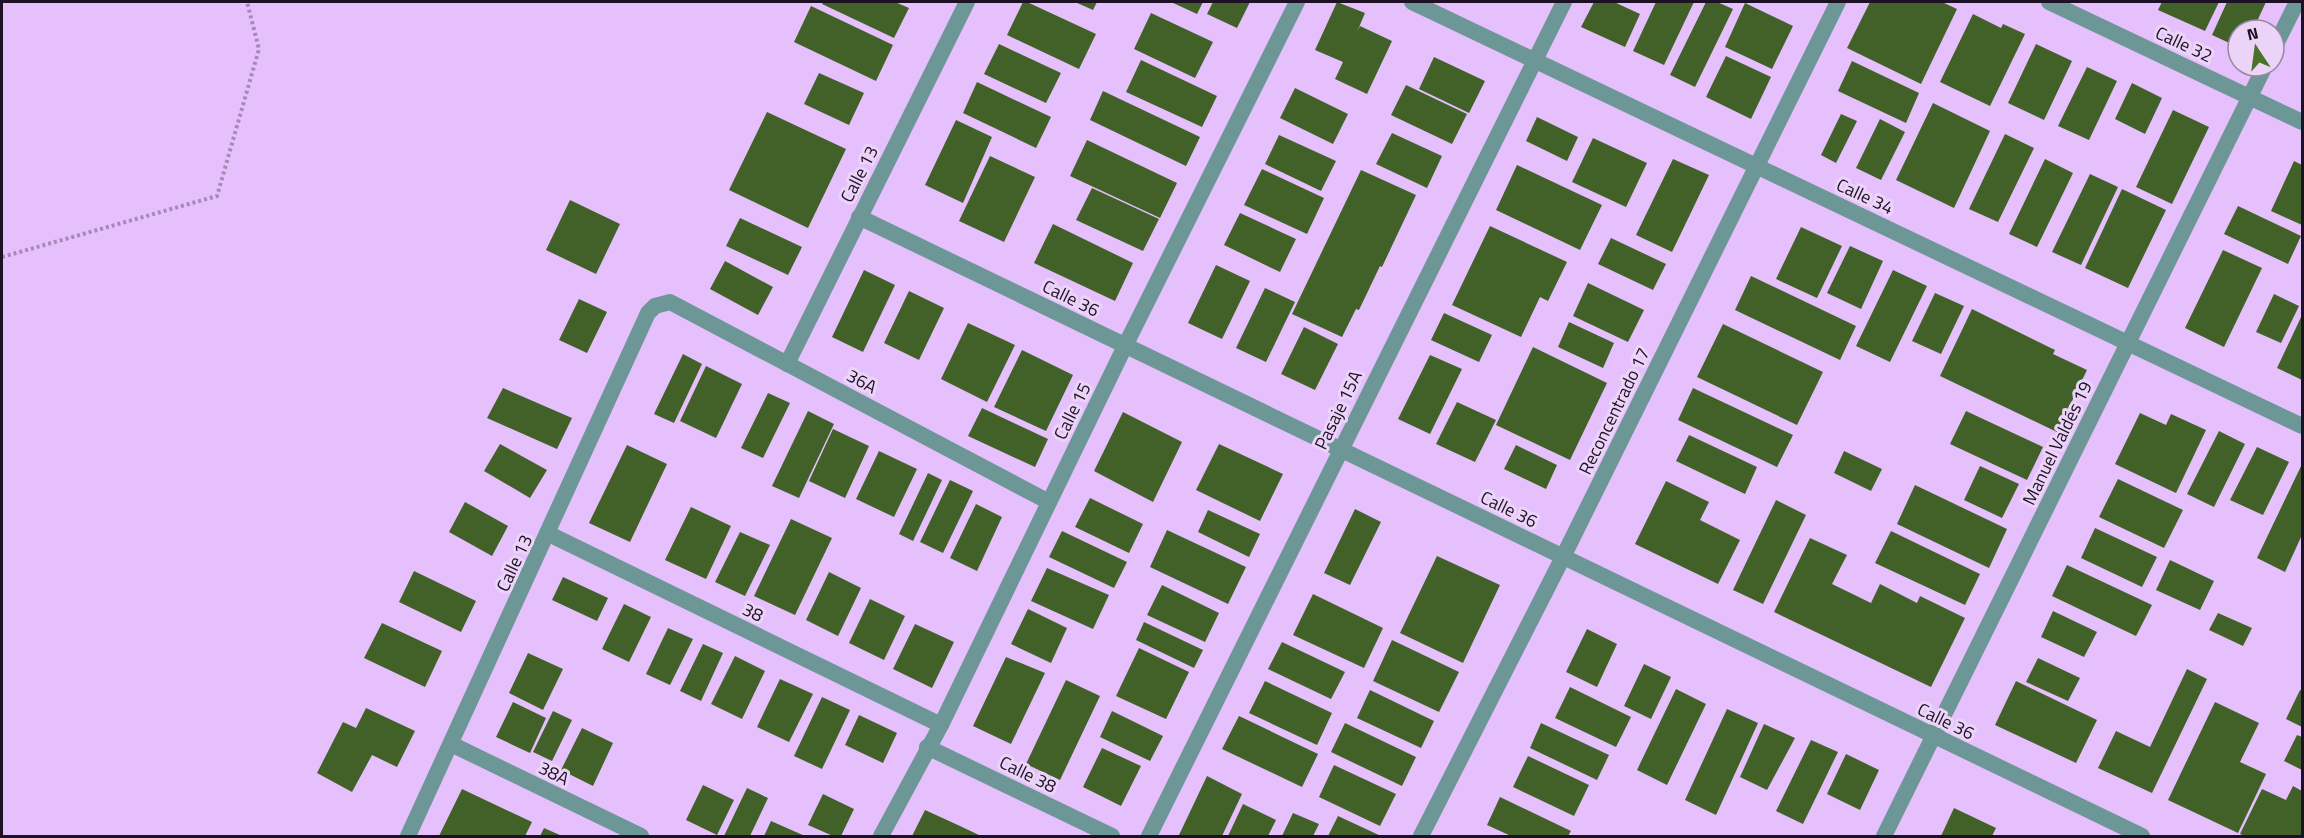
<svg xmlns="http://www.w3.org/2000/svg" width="2304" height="838" viewBox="0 0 2304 838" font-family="'Titillium Web',sans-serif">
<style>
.building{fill:#426129}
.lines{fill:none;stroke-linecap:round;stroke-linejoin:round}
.path{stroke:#a788b8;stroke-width:4;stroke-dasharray:3 3;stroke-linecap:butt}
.minor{stroke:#6d9796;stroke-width:16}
.tertiary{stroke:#6d9796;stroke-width:16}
.labels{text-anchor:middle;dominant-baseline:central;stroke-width:6;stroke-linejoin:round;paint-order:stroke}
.street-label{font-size:18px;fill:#1e1025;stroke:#ebd4f8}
</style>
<rect width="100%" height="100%" fill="#e6c0fc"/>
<path class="building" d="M 823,2 L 895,2 L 909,8 L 894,38 L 822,4 Z
M 1023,2 L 1027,2 L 1096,34 L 1079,69 L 1007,35 Z
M 1075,2 L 1097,2 L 1093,10 Z
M 1171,2 L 1203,2 L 1197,14 Z
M 1213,2 L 1250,2 L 1237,28 L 1207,14 Z
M 1337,2 L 1365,13 L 1357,32 L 1360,26 L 1392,41 L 1367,94 L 1335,79 L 1343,62 L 1315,50 Z
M 1594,2 L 1614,2 L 1640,14 L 1625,47 L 1581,27 Z
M 1656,2 L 1694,2 L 1664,65 L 1633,51 Z
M 1706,2 L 1717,2 L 1733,9 L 1695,87 L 1670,75 Z
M 1870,2 L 1942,2 L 1957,9 L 1921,84 L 1847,48 Z
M 2162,2 L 2219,2 L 2205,31 L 2158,10 Z
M 2227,2 L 2266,2 L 2253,30 L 2238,30 L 2238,47 L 2212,35 Z
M 1745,3 L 1793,26 L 1772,69 L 1725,47 Z
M 811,6 L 893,45 L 876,81 L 794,42 Z
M 1151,13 L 1213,42 L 1195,78 L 1134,49 Z
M 1973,14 L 2001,28 L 2003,24 L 2025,34 L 1990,106 L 1940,82 Z
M 999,44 L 1061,73 L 1046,103 L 984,74 Z
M 2036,44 L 2072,61 L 2044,120 L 2008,103 Z
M 1726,56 L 1771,77 L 1751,119 L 1706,97 Z
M 1434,57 L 1485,81 L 1469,113 L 1419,89 Z
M 1141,60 L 1217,96 L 1202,127 L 1126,92 Z
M 1852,61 L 1919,93 L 1906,123 L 1838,91 Z
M 2087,67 L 2117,81 L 2089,140 L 2058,126 Z
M 819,73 L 864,93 L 849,125 L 804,104 Z
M 977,82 L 1051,117 L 1036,148 L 963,113 Z
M 2132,83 L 2162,98 L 2145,134 L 2115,119 Z
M 1406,85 L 1467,114 L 1452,144 L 1391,115 Z
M 1295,88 L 1348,114 L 1333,144 L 1280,118 Z
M 1103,91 L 1200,137 L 1186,166 L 1090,120 Z
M 1933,103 L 1990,131 L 1954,208 L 1896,180 Z
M 2173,110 L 2209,127 L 2172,204 L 2136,187 Z
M 767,112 L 846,149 L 808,228 L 729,190 Z
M 1841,114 L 1857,121 L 1836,163 L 1821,155 Z
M 1537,117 L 1578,137 L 1567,161 L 1526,141 Z
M 1880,119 L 1905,132 L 1881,180 L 1856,168 Z
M 956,120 L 992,137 L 963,203 L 925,185 Z
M 1392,133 L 1442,156 L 1427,188 L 1376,164 Z
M 2005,134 L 2034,148 L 1998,222 L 1969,209 Z
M 1279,135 L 1336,161 L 1321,191 L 1265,164 Z
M 1593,138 L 1647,163 L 1626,207 L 1572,182 Z
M 1087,140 L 1177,183 L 1160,218 L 1070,176 Z
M 990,156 L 1035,177 L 1004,242 L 959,221 Z
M 1673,159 L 1709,175 L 1672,252 L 1636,235 Z
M 2045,159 L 2073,173 L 2037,247 L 2009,234 Z
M 2294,161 L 2302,165 L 2302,225 L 2271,211 Z
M 1517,165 L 1602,205 L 1580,250 L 1496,210 Z
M 1262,169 L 1324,198 L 1307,234 L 1244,205 Z
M 1361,170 L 1416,195 L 1382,267 L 1380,266 L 1359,310 L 1356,309 L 1342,337 L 1292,314 Z
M 2090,174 L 2118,187 L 2081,265 L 2052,252 Z
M 1092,188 L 1159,219 L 1143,251 L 1076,220 Z
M 2122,189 L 2166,210 L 2128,288 L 2085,268 Z
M 570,200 L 620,224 L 596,274 L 546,250 Z
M 2238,206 L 2301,236 L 2288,264 L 2224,234 Z
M 1240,213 L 1296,239 L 1280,272 L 1224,245 Z
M 740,218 L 802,247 L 788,275 L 726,246 Z
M 1053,224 L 1133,263 L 1115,301 L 1034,263 Z
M 1490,226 L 1567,262 L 1548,301 L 1540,297 L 1521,337 L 1452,305 Z
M 1801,227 L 1842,246 L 1817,298 L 1776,279 Z
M 1611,238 L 1666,264 L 1653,290 L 1598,264 Z
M 1850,246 L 1883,261 L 1861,309 L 1827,293 Z
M 2223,250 L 2262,268 L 2224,347 L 2185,328 Z
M 725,261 L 773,287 L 758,315 L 710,289 Z
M 1216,265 L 1250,281 L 1222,339 L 1188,323 Z
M 864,270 L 895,285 L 863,352 L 832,337 Z
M 1893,270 L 1927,286 L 1890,362 L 1856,346 Z
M 1751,276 L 1856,326 L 1840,360 L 1735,310 Z
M 1588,283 L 1644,310 L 1628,342 L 1573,316 Z
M 1265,288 L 1295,302 L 1266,362 L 1236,348 Z
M 909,291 L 944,308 L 919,360 L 884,343 Z
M 1935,293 L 1964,306 L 1941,354 L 1912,341 Z
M 2274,294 L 2299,306 L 2281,343 L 2256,332 Z
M 579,299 L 607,312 L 587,353 L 559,340 Z
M 1972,309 L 2055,350 L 2053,354 L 2087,370 L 2057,432 L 1940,376 Z
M 1444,313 L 1492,335 L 1479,362 L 1431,340 Z
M 2302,315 L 2302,380 L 2277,368 Z
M 1569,322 L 1614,343 L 1603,368 L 1558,347 Z
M 968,323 L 1015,345 L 987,402 L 941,379 Z
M 1723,324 L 1823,372 L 1797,425 L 1697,377 Z
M 1304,327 L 1338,344 L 1315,390 L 1281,374 Z
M 1533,347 L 1607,383 L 1570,460 L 1496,425 Z
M 1022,350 L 1073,375 L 1046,431 L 994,407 Z
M 683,354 L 702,364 L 674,423 L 654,414 Z
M 1430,355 L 1462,369 L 1430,434 L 1398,419 Z
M 706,366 L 742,384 L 716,438 L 680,421 Z
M 503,388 L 572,418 L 557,449 L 487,418 Z
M 1693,388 L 1793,435 L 1777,467 L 1678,420 Z
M 768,393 L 790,403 L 763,458 L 741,448 Z
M 1457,402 L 1496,420 L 1475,462 L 1436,444 Z
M 982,408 L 1048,439 L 1035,467 L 968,436 Z
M 808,411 L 834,424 L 799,498 L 772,486 Z
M 1966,411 L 2043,447 L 2027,480 L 1950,444 Z
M 1123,412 L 1182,442 L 1153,502 L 1094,471 Z
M 2140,413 L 2166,425 L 2171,414 L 2206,430 L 2176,493 L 2115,464 Z
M 833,429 L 869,446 L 845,498 L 809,481 Z
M 2219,431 L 2245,444 L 2214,507 L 2187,494 Z
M 1689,435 L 1757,467 L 1745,494 L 1676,461 Z
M 500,444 L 547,470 L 530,498 L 484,471 Z
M 1219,444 L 1283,474 L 1260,521 L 1196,490 Z
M 627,445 L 667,464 L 630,542 L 589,523 Z
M 1516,445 L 1557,465 L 1546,489 L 1504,469 Z
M 2257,447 L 2289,462 L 2263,515 L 2230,500 Z
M 879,451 L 917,469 L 894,517 L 856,499 Z
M 1844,451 L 1882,469 L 1871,491 L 1834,473 Z
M 2302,464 L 2302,535 L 2285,572 L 2257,558 Z
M 1980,466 L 2019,484 L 2002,518 L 1964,500 Z
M 928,473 L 942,480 L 913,541 L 899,534 Z
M 2118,479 L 2183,510 L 2164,548 L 2099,517 Z
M 950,480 L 973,491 L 943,553 L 920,542 Z
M 1666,481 L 1709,502 L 1700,520 L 1740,540 L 1718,584 L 1635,544 Z
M 1915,485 L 2007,529 L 1989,568 L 1897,524 Z
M 1090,498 L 1143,524 L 1129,553 L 1075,527 Z
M 1776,500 L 1806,515 L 1763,604 L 1733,590 Z
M 465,502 L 508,526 L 492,556 L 449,532 Z
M 976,504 L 1002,517 L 977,571 L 950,558 Z
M 691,507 L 731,526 L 706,579 L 665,560 Z
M 1355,509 L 1381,522 L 1350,585 L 1324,573 Z
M 1208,510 L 1260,534 L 1249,557 L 1198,532 Z
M 791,519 L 832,538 L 795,615 L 754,596 Z
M 2095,528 L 2157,557 L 2142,587 L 2081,558 Z
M 1167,530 L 1246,567 L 1228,604 L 1150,567 Z
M 1062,531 L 1127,562 L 1114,588 L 1049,557 Z
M 1891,531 L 1980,574 L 1965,605 L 1875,563 Z
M 740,532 L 770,545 L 745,596 L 715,582 Z
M 1810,538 L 1847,555 L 1832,584 L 1871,603 L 1880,584 L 1917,603 L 1920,596 L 1965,618 L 1931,687 L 1774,612 Z
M 1437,556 L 1500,585 L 1463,663 L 1400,633 Z
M 2170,560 L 2214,581 L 2200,610 L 2156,590 Z
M 2067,565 L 2152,605 L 2136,636 L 2052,596 Z
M 1047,568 L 1109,595 L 1093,629 L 1031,601 Z
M 414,571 L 476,601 L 461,632 L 399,602 Z
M 829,572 L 861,588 L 838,636 L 806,620 Z
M 563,577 L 608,598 L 597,621 L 552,600 Z
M 1162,585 L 1219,613 L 1205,642 L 1147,615 Z
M 1313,594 L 1383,628 L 1364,668 L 1293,635 Z
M 870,599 L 905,616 L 884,660 L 849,643 Z
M 624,604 L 651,617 L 629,662 L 602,649 Z
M 1028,609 L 1067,628 L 1051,663 L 1011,644 Z
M 2053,611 L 2097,632 L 2084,657 L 2041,637 Z
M 2218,613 L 2252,628 L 2243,646 L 2209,630 Z
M 1144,622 L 1203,650 L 1194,668 L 1136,640 Z
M 382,623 L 442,651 L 425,687 L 364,658 Z
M 915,624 L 954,642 L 932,688 L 893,669 Z
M 668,628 L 693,639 L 670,685 L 646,674 Z
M 1587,629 L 1617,644 L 1597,687 L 1566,672 Z
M 1392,640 L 1459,672 L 1439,712 L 1373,681 Z
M 1282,642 L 1345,672 L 1331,699 L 1268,669 Z
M 703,644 L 723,653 L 701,701 L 680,691 Z
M 1139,648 L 1189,672 L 1166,719 L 1116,696 Z
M 528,653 L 563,669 L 543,710 L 509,693 Z
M 735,656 L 765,671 L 742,719 L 711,704 Z
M 1006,657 L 1045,673 L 1011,744 L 973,726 Z
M 2038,658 L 2080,678 L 2068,701 L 2026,682 Z
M 1644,664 L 1671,677 L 1651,719 L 1624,706 Z
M 2187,669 L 2207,679 L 2152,793 L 2098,768 L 2116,731 L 2150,747 Z
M 780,679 L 813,694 L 789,742 L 757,727 Z
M 1066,680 L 1100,696 L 1060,780 L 1026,764 Z
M 1265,681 L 1332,713 L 1317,745 L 1249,713 Z
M 2016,681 L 2097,720 L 2076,763 L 1995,725 Z
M 1570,687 L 1631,717 L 1616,747 L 1555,718 Z
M 1676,689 L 1706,704 L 1667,785 L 1637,770 Z
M 1370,690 L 1434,721 L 1421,748 L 1357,718 Z
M 2300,690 L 2302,691 L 2302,727 L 2286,719 Z
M 822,697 L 850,710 L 822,769 L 794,756 Z
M 513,702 L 546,718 L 530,753 L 496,737 Z
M 2215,702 L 2259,723 L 2240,762 L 2266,774 L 2238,833 L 2168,800 Z
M 366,708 L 415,731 L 397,767 L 372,755 L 352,792 L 317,773 L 343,722 L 356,728 Z
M 1727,709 L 1758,723 L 1716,815 L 1685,800 Z
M 553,711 L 572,720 L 552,761 L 533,752 Z
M 1112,711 L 1163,736 L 1150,761 L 1100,737 Z
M 859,715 L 897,733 L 883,763 L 845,745 Z
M 1239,716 L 1318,754 L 1302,787 L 1222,749 Z
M 1345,723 L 1416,757 L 1402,786 L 1331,752 Z
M 1541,723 L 1609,755 L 1597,780 L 1530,748 Z
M 1764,724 L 1795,738 L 1767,790 L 1740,777 Z
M 582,728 L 613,743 L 593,786 L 561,770 Z
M 2297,735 L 2302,737 L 2302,770 L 2284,761 Z
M 1811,740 L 1838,752 L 1803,824 L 1776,811 Z
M 1102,748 L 1141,766 L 1121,806 L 1083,787 Z
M 1846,754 L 1879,770 L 1860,810 L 1827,794 Z
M 1528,756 L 1589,785 L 1574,816 L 1513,787 Z
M 1334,765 L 1396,794 L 1380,826 L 1319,797 Z
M 1207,776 L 1242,794 L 1222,836 L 1181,836 L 1179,835 Z
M 703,785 L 734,800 L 717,835 L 686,820 Z
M 2293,786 L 2302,791 L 2302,836 L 2245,836 L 2240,834 L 2262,789 L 2286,800 Z
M 747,788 L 768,798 L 750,836 L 724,836 Z
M 462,789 L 532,822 L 525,836 L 439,836 Z
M 823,794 L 854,809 L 841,836 L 833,836 L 808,825 Z
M 1500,797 L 1571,831 L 1568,836 L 1511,836 L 1487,825 Z
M 1243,804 L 1276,820 L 1268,836 L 1228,836 Z
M 1954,808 L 1996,828 L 1992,836 L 1941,836 Z
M 925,810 L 960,826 L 981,836 L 912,836 Z
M 1293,813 L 1319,824 L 1313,836 L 1282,836 Z
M 1338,816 L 1381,836 L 1328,836 Z
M 771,821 L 805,836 L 764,836 Z
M 544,828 L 562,836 L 540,836 Z"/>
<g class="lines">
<path class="path" d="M 2,257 L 217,196 L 259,49 L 247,2"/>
<path class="minor" d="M 1412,2 L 2302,426
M 2049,2 L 2302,122
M 2274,48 L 2297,2
M 859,217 L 2142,836
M 787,364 L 967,2
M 549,534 L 941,725
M 451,744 L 641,836
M 927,747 L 1112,836
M 408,836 L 648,313 L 655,306 L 670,302 L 1049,502
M 1149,836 L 1564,2
M 1421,836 L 1563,557 L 1838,2
M 1884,836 L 2265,66"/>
<path class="tertiary" d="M 881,836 L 941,725 L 1125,346 L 1297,2"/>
</g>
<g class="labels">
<g class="street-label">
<text transform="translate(2184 44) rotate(25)">Calle 32</text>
<text transform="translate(859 174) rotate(-63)">Calle 13</text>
<text transform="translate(1865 196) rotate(25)">Calle 34</text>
<text transform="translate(1071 298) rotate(26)">Calle 36</text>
<text transform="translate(862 381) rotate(28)">36A</text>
<text transform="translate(1338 410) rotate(-64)">Pasaje 15A</text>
<text transform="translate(1072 411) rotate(-64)">Calle 15</text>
<text transform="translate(1614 411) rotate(-64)">Reconcentrado 17</text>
<text transform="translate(2057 443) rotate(-64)">Manuel Valdés 19</text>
<text transform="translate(1509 509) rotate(26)">Calle 36</text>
<text transform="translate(514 563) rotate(-65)">Calle 13</text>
<text transform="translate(753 612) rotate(26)">38</text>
<text transform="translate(1946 721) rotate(26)">Calle 36</text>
<text transform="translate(554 773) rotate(26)">38A</text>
<text transform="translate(1028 774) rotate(26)">Calle 38</text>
</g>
</g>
<rect width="2304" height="838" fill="none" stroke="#1e1025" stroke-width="6"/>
<g transform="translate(2256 48) rotate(347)"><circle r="28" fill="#ebd4f8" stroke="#9986a4" stroke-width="1.5"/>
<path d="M0-4.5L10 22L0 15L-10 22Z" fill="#4b712b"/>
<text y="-9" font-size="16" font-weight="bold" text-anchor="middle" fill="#1e1025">N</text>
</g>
</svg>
